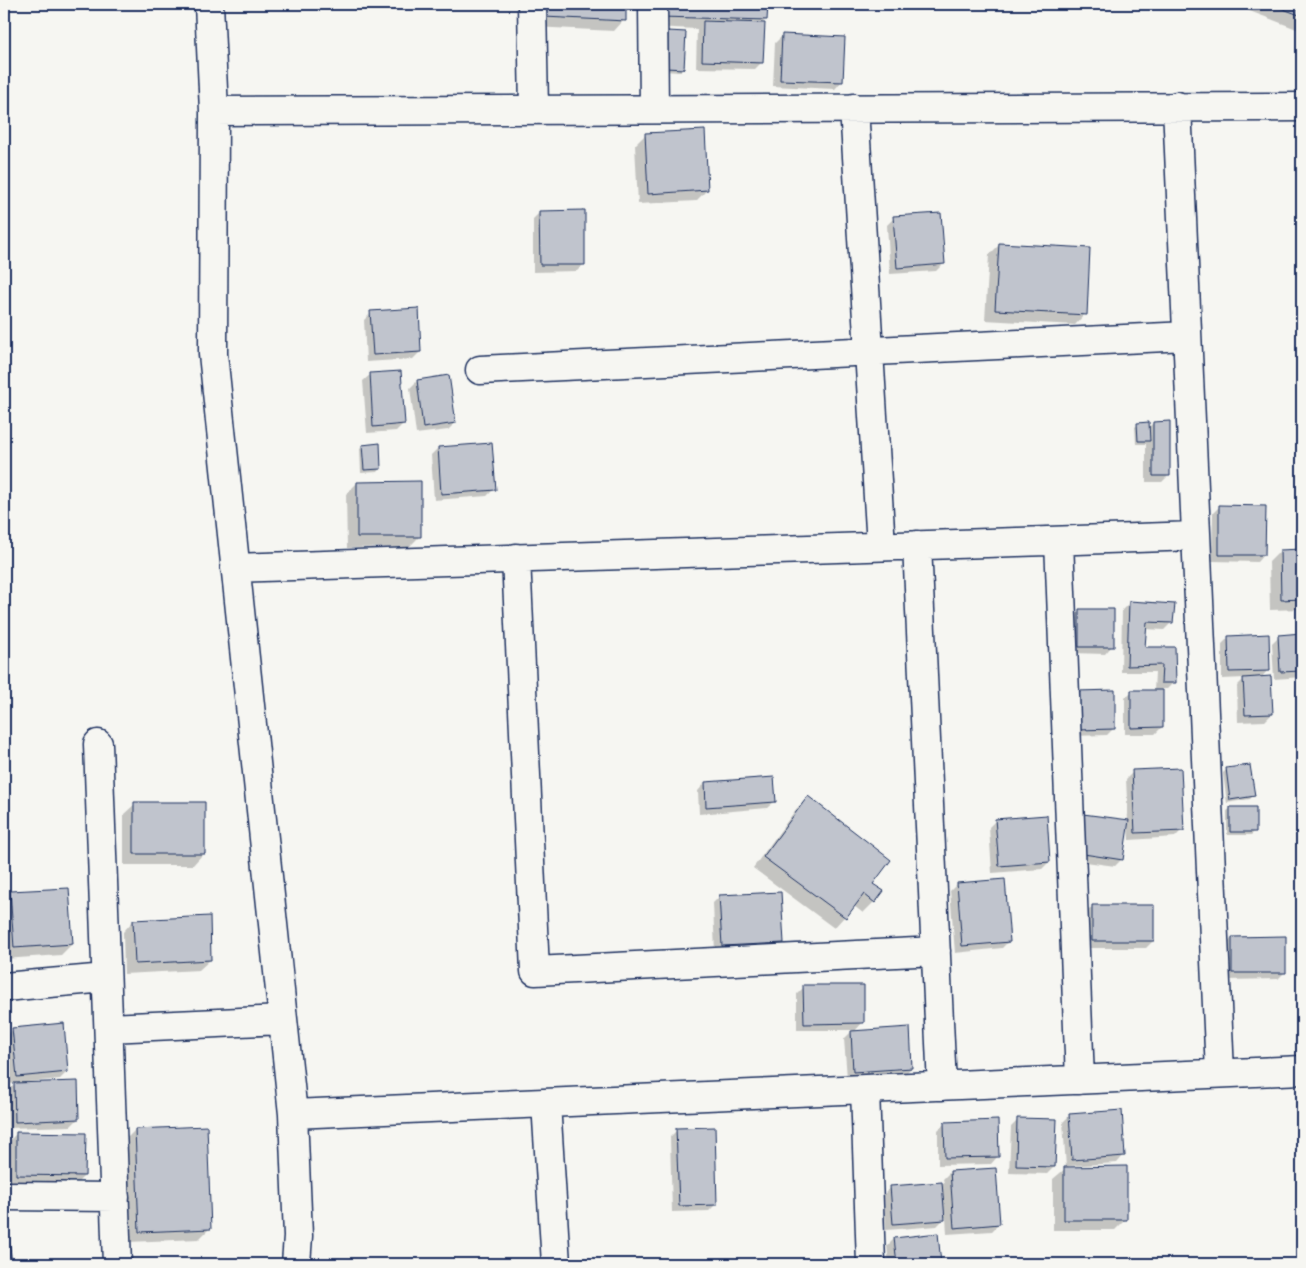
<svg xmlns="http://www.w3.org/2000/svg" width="1306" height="1268" viewBox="0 0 1306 1268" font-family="Caveat,sans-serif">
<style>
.shadow{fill:#0003}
.building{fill:#c0c4cd;stroke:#1b2f5e}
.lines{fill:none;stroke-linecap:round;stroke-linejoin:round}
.minor-casing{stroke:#1b2f5e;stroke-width:31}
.minor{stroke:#f6f6f2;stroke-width:28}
</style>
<rect width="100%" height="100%" fill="#f6f6f2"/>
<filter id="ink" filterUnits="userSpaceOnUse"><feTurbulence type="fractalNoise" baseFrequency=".02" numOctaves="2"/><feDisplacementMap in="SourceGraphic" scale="10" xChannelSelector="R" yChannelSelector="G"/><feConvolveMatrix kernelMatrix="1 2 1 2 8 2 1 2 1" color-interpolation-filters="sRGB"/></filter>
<g filter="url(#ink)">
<path class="shadow" d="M 535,4 L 625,4 L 624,20 L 614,31 L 533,27 Z
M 651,4 L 766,4 L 766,19 L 761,24 L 762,62 L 755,69 L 696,68 L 697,29 L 651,27 Z
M 1240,4 L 1302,4 L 1302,31 L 1239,7 Z
M 668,33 L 683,69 L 680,72 L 663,71 L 665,36 Z
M 782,36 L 842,81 L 835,89 L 773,86 L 775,43 Z
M 646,134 L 707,190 L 696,201 L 638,204 L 635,145 Z
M 540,212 L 584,264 L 577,271 L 533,272 L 533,219 Z
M 894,218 L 943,264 L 936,271 L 890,274 L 887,225 Z
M 1000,244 L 1085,314 L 1075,325 L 985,320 L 989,255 Z
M 371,313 L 420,352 L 413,359 L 366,362 L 364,320 Z
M 371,374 L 403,424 L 396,431 L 367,433 L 363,381 Z
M 417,381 L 455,423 L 448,430 L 416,434 L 410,388 Z
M 1153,423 L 1169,475 L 1162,482 L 1146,482 L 1146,444 L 1136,444 L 1135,427 L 1138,424 L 1148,428 Z
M 363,446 L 380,468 L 377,472 L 361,473 L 360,449 Z
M 438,448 L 494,489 L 487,496 L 434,500 L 431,455 Z
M 357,483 L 420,536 L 409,547 L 347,548 L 346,494 Z
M 1220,506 L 1264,554 L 1257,562 L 1212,561 L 1213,513 Z
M 1280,551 L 1302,551 L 1302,609 L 1270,610 L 1269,562 Z
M 1129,603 L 1172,622 L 1164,630 L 1145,629 L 1144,648 L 1173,649 L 1174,682 L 1167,689 L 1162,689 L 1162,727 L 1155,734 L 1125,734 L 1125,698 L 1132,691 L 1154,691 L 1155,672 L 1121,672 L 1122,610 Z
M 1080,610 L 1112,646 L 1105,654 L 1072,653 L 1073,617 Z
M 1302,635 L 1302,677 L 1274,679 L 1272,643 L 1279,636 Z
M 1229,637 L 1268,670 L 1261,678 L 1272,714 L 1265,721 L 1238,722 L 1237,686 L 1245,678 L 1222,679 L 1222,644 Z
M 1071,700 L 1114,728 L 1107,735 L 1071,736 Z
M 1226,770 L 1253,796 L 1250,799 L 1227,803 L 1223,773 Z
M 1133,772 L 1182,830 L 1175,837 L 1129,840 L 1128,825 L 1122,859 L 1115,866 L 1071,860 L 1128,821 L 1126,779 Z
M 705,783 L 775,801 L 767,808 L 699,814 L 698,791 Z
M 808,798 L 872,884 L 874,902 L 863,913 L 854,906 L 834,928 L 753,868 L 797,808 Z
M 135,804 L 203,854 L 193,865 L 124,865 L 124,814 Z
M 1231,808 L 1254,832 L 1251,835 L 1227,835 L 1227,811 Z
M 996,820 L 1049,862 L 1042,869 L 992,873 L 989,827 Z
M 957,884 L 1009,941 L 1002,948 L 955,953 L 950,891 Z
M 11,893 L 72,944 L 61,955 L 4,959 L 4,900 Z
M 720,896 L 783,942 L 776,949 L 715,953 L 713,903 Z
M 1093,906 L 1153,941 L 1146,948 L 1086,948 L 1086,913 Z
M 1302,908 L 1302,948 L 1301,948 L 1299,912 Z
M 133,921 L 210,960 L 199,970 L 124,974 L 123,932 Z
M 1232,938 L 1285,972 L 1278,979 L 1226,980 L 1225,945 Z
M 804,987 L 863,1022 L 854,1032 L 911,1068 L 904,1075 L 847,1078 L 844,1039 L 853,1030 L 797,1030 L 797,994 Z
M 13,1029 L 67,1072 L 60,1079 L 28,1082 L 28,1084 L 78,1119 L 71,1126 L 8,1128 L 7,1092 L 16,1083 L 10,1084 L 6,1036 Z
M 1070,1115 L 1124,1155 L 1117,1163 L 1068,1166 L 1126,1219 L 1115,1230 L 1053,1230 L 1053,1179 L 1066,1168 L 1063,1122 Z
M 1018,1120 L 1054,1167 L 1047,1174 L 1009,1173 L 1011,1127 Z
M 945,1123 L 998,1156 L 991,1164 L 938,1165 L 938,1130 Z
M 135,1130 L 210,1228 L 199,1239 L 128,1242 L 124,1141 Z
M 677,1130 L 716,1204 L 709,1211 L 672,1212 L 670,1137 Z
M 17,1133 L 84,1176 L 77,1183 L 9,1182 L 10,1140 Z
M 950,1172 L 999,1224 L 992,1231 L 947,1234 L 946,1217 L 937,1226 L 886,1230 L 884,1194 L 891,1187 L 944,1183 L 943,1179 Z
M 936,1235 L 940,1264 L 889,1264 L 887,1246 L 894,1239 Z"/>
<path class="building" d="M 544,4 L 626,4 L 626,21 L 544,17 Z
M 661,4 L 768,4 L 767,20 L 661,17 Z
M 1270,4 L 1302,4 L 1302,16 Z
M 703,21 L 765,23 L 763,63 L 702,61 Z
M 668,31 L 686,32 L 684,69 L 666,68 Z
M 782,34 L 845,37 L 843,82 L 780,80 Z
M 705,130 L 708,190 L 648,194 L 645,133 Z
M 585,210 L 585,265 L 540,265 L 539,211 Z
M 941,213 L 945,264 L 897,268 L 893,216 Z
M 999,243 L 1090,248 L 1087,315 L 995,310 Z
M 419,308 L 421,352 L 373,355 L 370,311 Z
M 401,371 L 405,424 L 373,427 L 370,373 Z
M 449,375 L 456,423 L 423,428 L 417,380 Z
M 1170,421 L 1170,476 L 1153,476 L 1153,422 Z
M 1149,422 L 1150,441 L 1138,441 L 1137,423 Z
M 380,443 L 381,469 L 364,470 L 362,445 Z
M 492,443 L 496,490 L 441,494 L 438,447 Z
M 421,481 L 421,537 L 357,537 L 357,482 Z
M 1219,505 L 1266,506 L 1265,555 L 1219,555 Z
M 1302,549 L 1302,599 L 1281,600 L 1280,550 Z
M 1129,601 L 1175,604 L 1173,623 L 1147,622 L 1145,647 L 1175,647 L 1176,683 L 1161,683 L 1162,665 L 1127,666 Z
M 1079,609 L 1114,609 L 1114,647 L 1079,647 Z
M 1302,633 L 1302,671 L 1280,672 L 1278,635 Z
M 1269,634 L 1270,671 L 1229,672 L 1228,636 Z
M 1271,676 L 1273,714 L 1245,715 L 1243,678 Z
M 1115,690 L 1115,729 L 1078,730 L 1077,691 Z
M 1131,690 L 1163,690 L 1163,727 L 1131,728 Z
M 1250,765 L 1255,796 L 1230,800 L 1226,768 Z
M 1181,768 L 1184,831 L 1135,833 L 1132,770 Z
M 774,777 L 776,802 L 706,807 L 705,782 Z
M 808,796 L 891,860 L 873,884 L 884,891 L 875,903 L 864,894 L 846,918 L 763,857 Z
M 134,802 L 205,802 L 205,854 L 134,854 Z
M 1230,807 L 1256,807 L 1256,832 L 1230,832 Z
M 1083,814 L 1129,820 L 1123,860 L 1077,853 Z
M 1047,815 L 1050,862 L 999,866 L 995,819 Z
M 1005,879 L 1010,942 L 962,946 L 957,883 Z
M 69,888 L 73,944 L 14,948 L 10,891 Z
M 781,892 L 784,943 L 722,946 L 719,895 Z
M 1092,905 L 1154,905 L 1154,941 L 1092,941 Z
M 210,916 L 211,960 L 135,964 L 133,920 Z
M 1286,936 L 1286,973 L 1232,973 L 1232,937 Z
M 803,985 L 864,985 L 864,1023 L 804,1024 Z
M 64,1023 L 68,1072 L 17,1077 L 12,1028 Z
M 910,1027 L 912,1068 L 853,1072 L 851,1031 Z
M 78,1081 L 79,1119 L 15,1122 L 14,1083 Z
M 1122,1110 L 1125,1156 L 1072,1160 L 1069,1114 Z
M 1017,1118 L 1057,1119 L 1055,1167 L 1016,1166 Z
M 998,1120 L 999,1157 L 945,1158 L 944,1122 Z
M 207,1126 L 211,1229 L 139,1232 L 135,1129 Z
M 715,1127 L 717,1205 L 679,1206 L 676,1128 Z
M 16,1132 L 86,1133 L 85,1176 L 16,1175 Z
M 1127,1166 L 1127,1220 L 1064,1220 L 1064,1167 Z
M 996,1168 L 1000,1224 L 954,1228 L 950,1171 Z
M 942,1182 L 945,1220 L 893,1224 L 890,1186 Z
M 4,1222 L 7,1222 L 12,1264 L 4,1264 Z
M 938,1233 L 941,1264 L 897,1264 L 894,1238 Z"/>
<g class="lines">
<defs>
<path id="minor" d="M 209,4 L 214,111 L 213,354 L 293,1114 L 298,1236 L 296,1264
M 532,4 L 534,109
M 653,4 L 654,109
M 1177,106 L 1220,1073
M 854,108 L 881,546
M 214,111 L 1302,107
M 480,370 L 1187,336
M 1059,541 L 1080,1080
M 917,545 L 942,1086
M 516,558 L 535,971 L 936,951
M 235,568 L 1196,536
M 98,744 L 117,1264
M 4,987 L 106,978
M 109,1028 L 283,1020
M 865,1089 L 871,1264
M 546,1103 L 556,1264
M 293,1114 L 1302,1070
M 4,1196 L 115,1197"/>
</defs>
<use href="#minor" class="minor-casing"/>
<use href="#minor" class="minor"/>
</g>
</g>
<rect width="1306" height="1268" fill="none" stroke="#f6f6f2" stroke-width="20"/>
<rect x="10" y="10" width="1286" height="1248" fill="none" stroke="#1b2f5e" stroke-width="2" filter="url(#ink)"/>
</svg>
